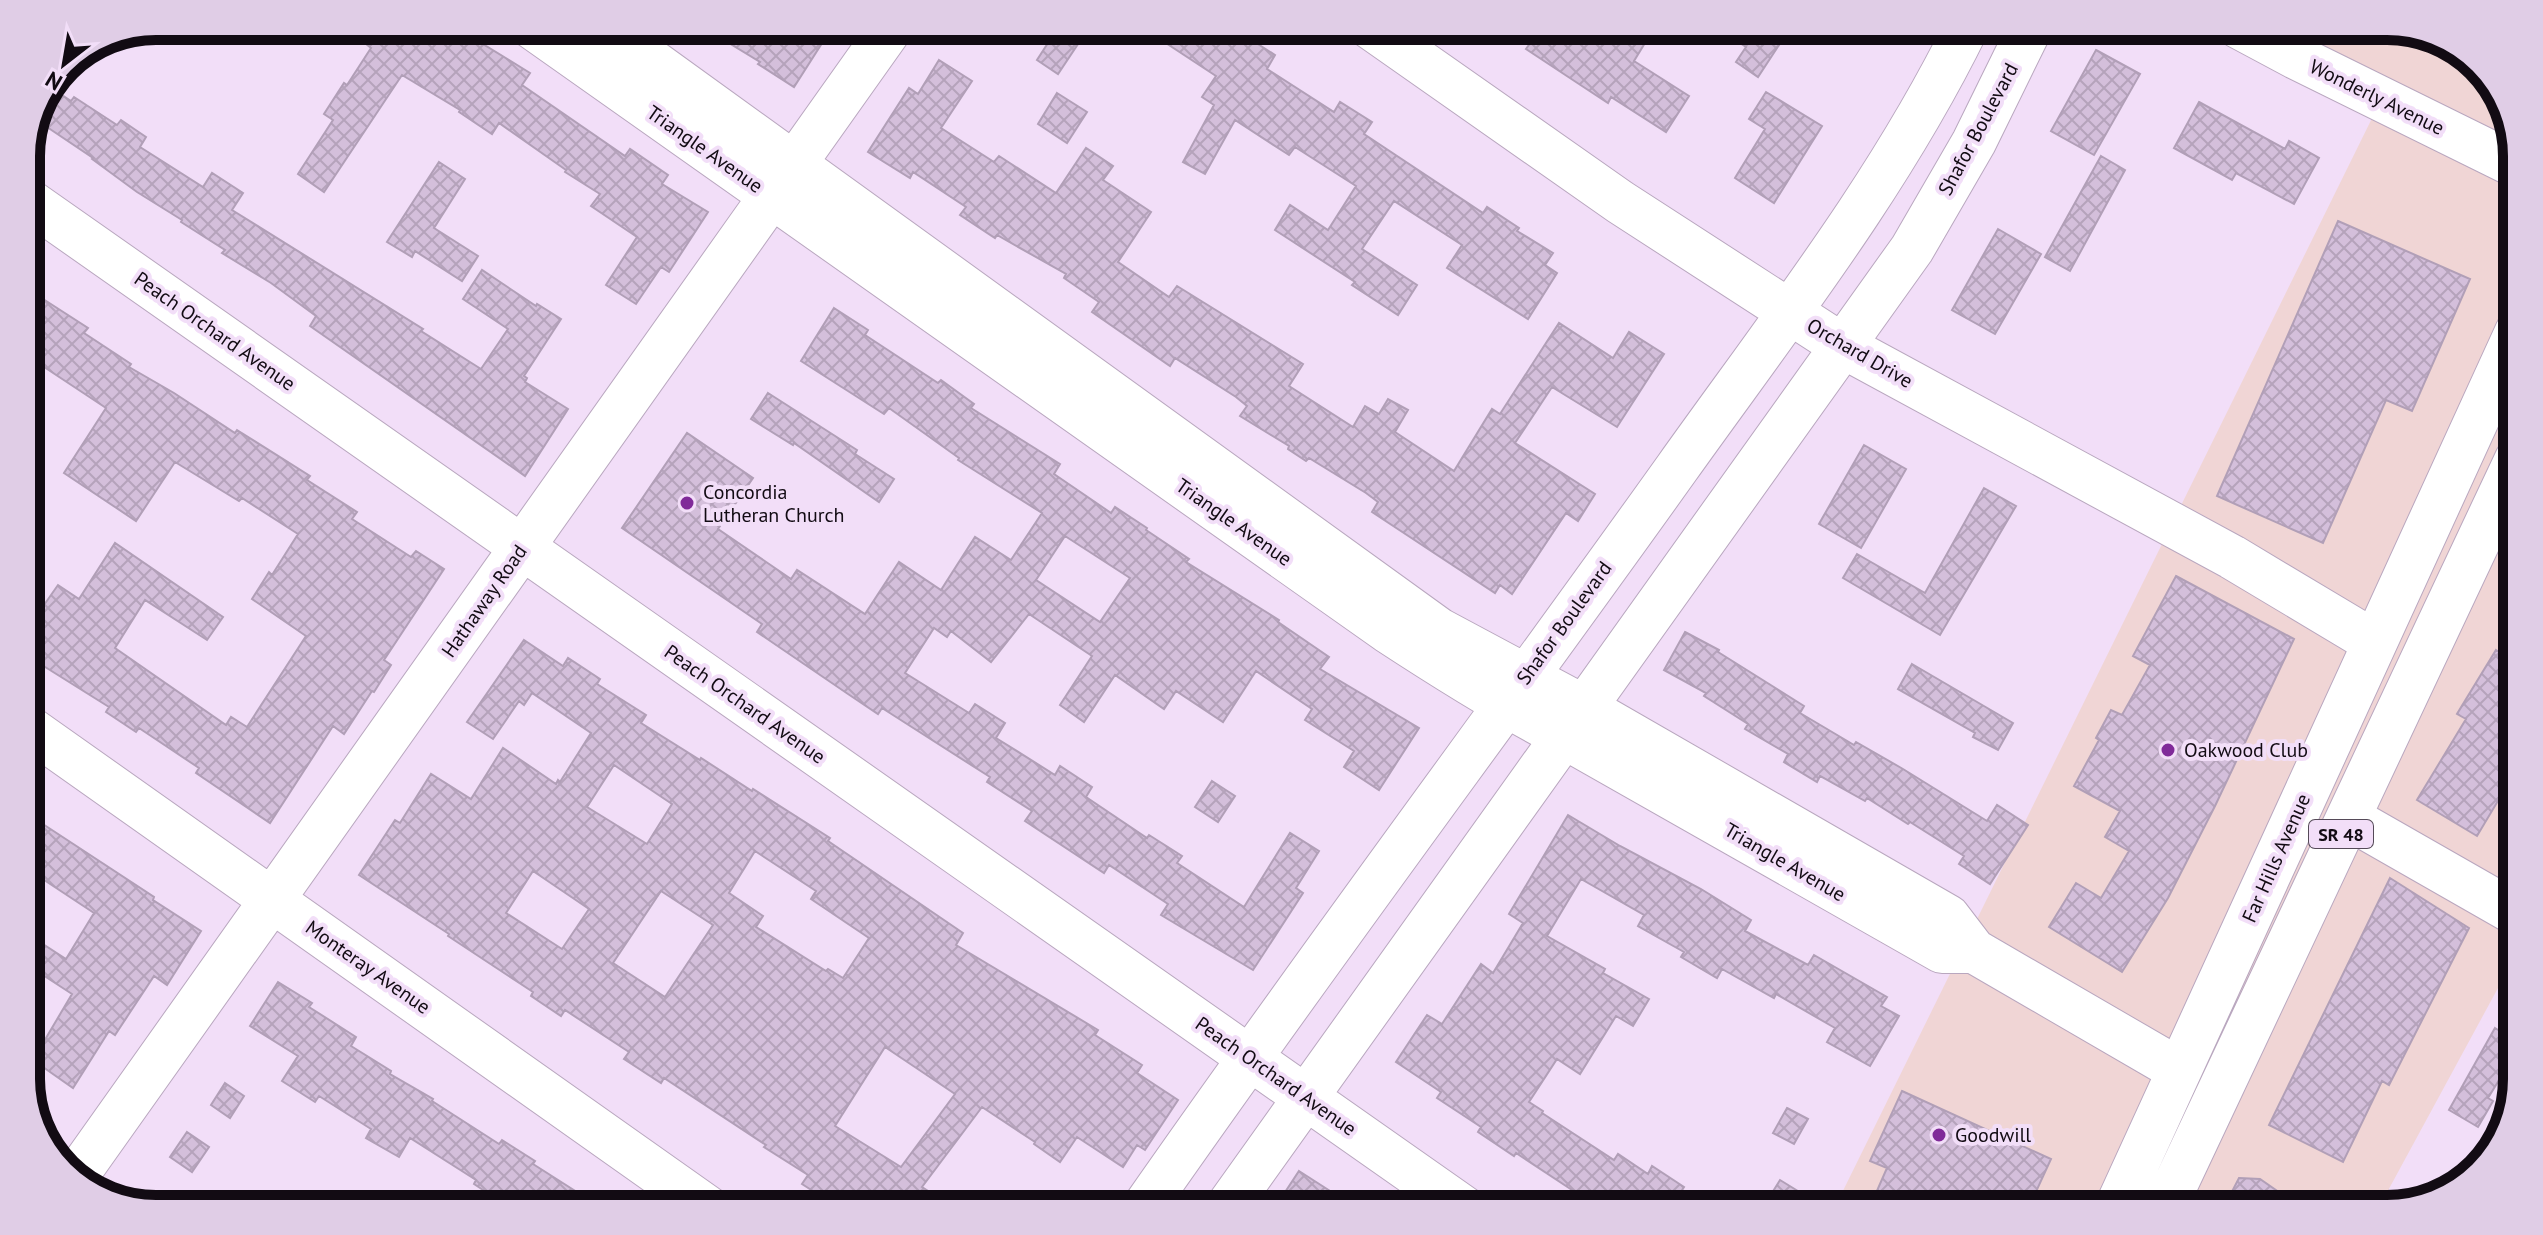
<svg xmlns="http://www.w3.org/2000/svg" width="2543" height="1235" viewBox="0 0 2543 1235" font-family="'PT Sans',sans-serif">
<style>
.commercial{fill:#f0d5d5}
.building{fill:url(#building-cross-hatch);stroke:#b19fb7;stroke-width:2;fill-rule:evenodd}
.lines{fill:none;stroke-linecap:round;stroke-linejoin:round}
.minor-casing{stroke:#b9a7bf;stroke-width:46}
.major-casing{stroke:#b9a7bf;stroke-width:46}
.minor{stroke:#fff;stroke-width:44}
.major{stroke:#fff;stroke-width:44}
.poi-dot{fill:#802a99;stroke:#f2def8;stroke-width:3}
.labels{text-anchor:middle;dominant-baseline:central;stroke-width:8;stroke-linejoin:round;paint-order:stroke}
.shield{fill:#f2def8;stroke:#554a58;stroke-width:2}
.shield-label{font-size:18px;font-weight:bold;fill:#120b13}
.street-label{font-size:20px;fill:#120b13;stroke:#f2def8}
.poi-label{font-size:20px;fill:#120b13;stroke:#f2def8;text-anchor:start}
.rim{fill:none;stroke:#120b13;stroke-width:10}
</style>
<defs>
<pattern id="building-cross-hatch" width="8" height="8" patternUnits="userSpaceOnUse" patternTransform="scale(2)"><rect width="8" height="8" fill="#d4bfdb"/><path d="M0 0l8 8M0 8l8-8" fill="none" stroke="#b5a3bb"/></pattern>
</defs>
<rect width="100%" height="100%" fill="#f2def8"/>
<path class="commercial" d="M 2240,26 L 2387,26 L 2444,39 L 2495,84 L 2517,147 L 2517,953 L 2378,1209 L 1834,1209 L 2381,100 Z"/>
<path class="building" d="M 344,26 L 459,26 L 485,42 L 483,44 L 530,73 L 522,85 L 625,156 L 630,149 L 668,175 L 662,184 L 708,212 L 669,272 L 661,267 L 636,304 L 606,285 L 637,237 L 591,206 L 600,194 L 565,172 L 566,170 L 499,123 L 492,134 L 459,112 L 460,110 L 402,75 L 324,192 L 298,174 L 333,120 L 324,114 L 344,83 L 347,85 L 371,48 Z
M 701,26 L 833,26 L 794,87 L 758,64 L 760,62 Z
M 1059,26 L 1090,26 L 1058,74 L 1037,60 Z
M 1140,26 L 1230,26 L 1275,55 L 1267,69 L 1334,112 L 1340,102 L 1372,122 L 1364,134 L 1483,213 L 1487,207 L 1519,228 L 1517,231 L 1553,253 L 1545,265 L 1557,273 L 1528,319 L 1447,268 L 1462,245 L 1394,201 L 1362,249 L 1417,285 L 1398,315 L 1352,285 L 1355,282 L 1275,230 L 1290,205 L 1328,230 L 1356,186 L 1295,147 L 1289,155 L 1235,120 L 1205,174 L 1183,162 L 1214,105 L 1202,97 L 1216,76 Z
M 1506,26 L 1630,26 L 1648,38 L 1634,61 L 1689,96 L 1666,132 L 1611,97 L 1608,103 L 1582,86 L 1526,49 L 1531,42 Z
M 1714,26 L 1756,26 L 1781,42 L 1758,77 L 1736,62 L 1746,47 Z
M 2096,50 L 2140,74 L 2094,155 L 2051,131 Z
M 939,60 L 972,81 L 941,128 L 994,162 L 999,156 L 1056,193 L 1086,148 L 1113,166 L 1103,180 L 1151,212 L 1118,262 L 1169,297 L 1177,286 L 1303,364 L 1289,386 L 1353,427 L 1365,406 L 1379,414 L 1388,399 L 1408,410 L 1395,432 L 1454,471 L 1492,409 L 1500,414 L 1559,323 L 1613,358 L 1629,332 L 1664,354 L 1617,427 L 1552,387 L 1515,443 L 1595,494 L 1578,521 L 1566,513 L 1512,594 L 1500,585 L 1495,593 L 1372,512 L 1378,502 L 1366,493 L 1309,458 L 1306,461 L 1288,449 L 1289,446 L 1240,416 L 1247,406 L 1236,397 L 1175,358 L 1170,366 L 1092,312 L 1099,302 L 1064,278 L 1066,274 L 997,235 L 995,238 L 960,215 L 966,207 L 913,172 L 910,178 L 868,152 L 909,88 L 918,94 Z
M 53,89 L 71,101 L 74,97 L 117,125 L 121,120 L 146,137 L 140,147 L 203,187 L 212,173 L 243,193 L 232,210 L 423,329 L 421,331 L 481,369 L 508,329 L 463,299 L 482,270 L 536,306 L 537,304 L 561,319 L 524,376 L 527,378 L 525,382 L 568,409 L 525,476 L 310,326 L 316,316 L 271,283 L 222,253 L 225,250 L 181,222 L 182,220 L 137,192 L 92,159 L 93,158 L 38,121 Z
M 1766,92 L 1822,126 L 1774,203 L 1735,178 L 1765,129 L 1749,119 Z
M 1057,93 L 1087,112 L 1067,143 L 1038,124 Z
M 2199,102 L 2285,149 L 2289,141 L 2319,158 L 2294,204 L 2236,173 L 2232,180 L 2174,148 Z
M 2101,156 L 2125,170 L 2070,271 L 2045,257 Z
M 439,162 L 465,179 L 434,228 L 478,256 L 462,281 L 415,251 L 412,257 L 387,242 Z
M 2338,221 L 2470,279 L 2412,411 L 2386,400 L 2323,543 L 2217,496 Z
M 1998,229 L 2041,254 L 1995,334 L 1952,310 Z
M 26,288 L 88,328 L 84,333 L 131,364 L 129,367 L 174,393 L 235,433 L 237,430 L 310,476 L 307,480 L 357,512 L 352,519 L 411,557 L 416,551 L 444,569 L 384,660 L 391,665 L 374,692 L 372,691 L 344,734 L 333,726 L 270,823 L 196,773 L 199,768 L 139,728 L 136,732 L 106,712 L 109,707 L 26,655 L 26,595 L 44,605 L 58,585 L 79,599 L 115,543 L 223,617 L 207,640 L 145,600 L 115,648 L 226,725 L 231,717 L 247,727 L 306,636 L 252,599 L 269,572 L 272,575 L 298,534 L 242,498 L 239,501 L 175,462 L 136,521 L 64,473 L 106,408 L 26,355 Z
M 834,308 L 868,330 L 865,335 L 938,383 L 941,380 L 974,404 L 971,408 L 1060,464 L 1054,474 L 1111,513 L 1115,507 L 1147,528 L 1146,530 L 1189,559 L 1186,562 L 1279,620 L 1278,622 L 1329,657 L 1320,669 L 1419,728 L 1379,790 L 1344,767 L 1354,751 L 1305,720 L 1312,709 L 1256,671 L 1223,722 L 1176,691 L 1164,709 L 1115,675 L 1084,722 L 1060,705 L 1092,656 L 1029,614 L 991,662 L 951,631 L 947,637 L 934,628 L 905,673 L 969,713 L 975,704 L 1005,723 L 996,738 L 1055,775 L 1060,766 L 1092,787 L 1086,797 L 1147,838 L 1149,835 L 1182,856 L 1177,863 L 1244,907 L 1290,833 L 1319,851 L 1296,888 L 1303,893 L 1253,970 L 1161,915 L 1168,904 L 1109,865 L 1104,873 L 1025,821 L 1032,811 L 987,782 L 990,777 L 882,708 L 878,714 L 848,694 L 757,632 L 762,624 L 622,528 L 687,433 L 753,478 L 718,529 L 791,579 L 797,570 L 865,614 L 899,562 L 941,590 L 975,537 L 1011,560 L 1042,513 L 958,460 L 959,458 L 889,408 L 884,414 L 801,361 ZM 1065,536 L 1130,578 L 1100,622 L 1036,580 Z
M 768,393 L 857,450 L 855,454 L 894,479 L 879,502 L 794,443 L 793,445 L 751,419 Z
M 1864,445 L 1906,469 L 1861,548 L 1819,524 Z
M 1984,488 L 2016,506 L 1940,635 L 1843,578 L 1857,554 L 1925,593 Z
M 2176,576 L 2294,639 L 2215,806 L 2168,898 L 2122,972 L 2049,927 L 2076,883 L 2101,898 L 2129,851 L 2105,837 L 2120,811 L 2074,786 L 2099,740 L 2096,738 L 2111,710 L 2122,715 L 2150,665 L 2133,656 Z
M 1685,632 L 1719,650 L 1718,652 L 1804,706 L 1800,713 L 1854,745 L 1856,742 L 1903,769 L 1987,821 L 1997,805 L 2028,825 L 1990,884 L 1959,864 L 1964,856 L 1910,822 L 1908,824 L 1867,798 L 1865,801 L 1820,776 L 1817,782 L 1784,762 L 1788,754 L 1745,729 L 1748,724 L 1704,696 L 1706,693 L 1664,670 Z
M 524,640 L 563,666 L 568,658 L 600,679 L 597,684 L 646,715 L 641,723 L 700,760 L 701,758 L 752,791 L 753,789 L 830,838 L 828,841 L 963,933 L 956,945 L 1098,1030 L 1095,1035 L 1142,1065 L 1137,1073 L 1178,1100 L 1145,1150 L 1137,1145 L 1123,1167 L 1077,1137 L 1060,1162 L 1034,1144 L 1035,1142 L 982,1107 L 922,1187 L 956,1209 L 841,1209 L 802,1184 L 808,1175 L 764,1147 L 766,1145 L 664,1078 L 661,1083 L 624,1059 L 629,1052 L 565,1010 L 561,1016 L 531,996 L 533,992 L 448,936 L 449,934 L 359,875 L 395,820 L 400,823 L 431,774 L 471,799 L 503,748 L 556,784 L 558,780 L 560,782 L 591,733 L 532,693 L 524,705 L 519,701 L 493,739 L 467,722 ZM 614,765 L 672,804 L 647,844 L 587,807 ZM 755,851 L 816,891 L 811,899 L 869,938 L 843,978 L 828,969 L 826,971 L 756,927 L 763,916 L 729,893 ZM 533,871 L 589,909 L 562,949 L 506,913 ZM 661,891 L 713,925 L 665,997 L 613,963 ZM 885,1047 L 955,1094 L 901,1167 L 835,1126 Z
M 2496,650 L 2517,663 L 2517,769 L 2477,836 L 2417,800 L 2466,719 L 2457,714 Z
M 1912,664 L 2013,723 L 1998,750 L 1973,737 L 1975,733 L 1898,689 Z
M 1212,781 L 1235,796 L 1218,822 L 1195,807 Z
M 26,813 L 154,897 L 153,900 L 201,931 L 167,985 L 154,976 L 115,1035 L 109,1031 L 73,1088 L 33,1060 L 72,994 L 26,964 L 26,933 L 66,959 L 94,913 L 26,868 Z
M 1568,815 L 1620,846 L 1701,889 L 1751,920 L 1745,931 L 1808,965 L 1814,955 L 1887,997 L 1881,1006 L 1899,1016 L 1870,1066 L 1827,1042 L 1835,1028 L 1776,994 L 1774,998 L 1722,969 L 1717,978 L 1681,957 L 1684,952 L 1638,926 L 1644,915 L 1581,879 L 1547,936 L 1605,969 L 1603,973 L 1649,999 L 1633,1026 L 1616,1016 L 1580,1074 L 1557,1059 L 1529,1102 L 1543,1111 L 1542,1113 L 1614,1160 L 1618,1154 L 1648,1174 L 1652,1166 L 1684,1187 L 1670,1209 L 1590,1209 L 1569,1195 L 1572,1190 L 1516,1153 L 1514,1156 L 1478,1132 L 1481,1127 L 1437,1098 L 1441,1092 L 1396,1062 L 1427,1015 L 1442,1024 L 1481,964 L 1493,973 L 1523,923 L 1509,914 Z
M 2390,878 L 2469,928 L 2389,1085 L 2382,1081 L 2343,1162 L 2269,1125 Z
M 278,982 L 312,1003 L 309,1007 L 356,1037 L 351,1046 L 391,1071 L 390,1074 L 433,1099 L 432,1101 L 499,1144 L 502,1140 L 535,1161 L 533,1164 L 580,1194 L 570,1209 L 512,1209 L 474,1184 L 476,1180 L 410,1138 L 399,1157 L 366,1138 L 371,1129 L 319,1096 L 315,1102 L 282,1081 L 298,1056 L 250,1026 Z
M 2495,1028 L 2517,1042 L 2517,1051 L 2488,1098 L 2493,1101 L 2478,1127 L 2449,1110 Z
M 225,1083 L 244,1096 L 230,1118 L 211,1105 Z
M 1902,1091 L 2051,1159 L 2028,1209 L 1869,1209 L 1887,1168 L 1870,1161 Z
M 1787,1108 L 1808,1119 L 1794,1144 L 1773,1133 Z
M 187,1132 L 209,1147 L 192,1172 L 170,1157 Z
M 1299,1171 L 1358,1209 L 1274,1209 Z
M 2239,1178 L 2260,1179 L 2303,1209 L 2223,1209 Z
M 1780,1180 L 1827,1209 L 1762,1209 Z"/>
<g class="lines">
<defs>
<path id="minor" d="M 531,26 L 1388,631 C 1446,669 1503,705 1565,737 L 1942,951 L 1974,951
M 603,26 L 1439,630 L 1585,708 L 1948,917 L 1974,951 L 2179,1070
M 1369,26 L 1620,202 L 1841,345 L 2232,557 L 2374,642
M 2238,26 L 2296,57 L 2517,166
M 26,199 L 1465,1209
M 26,726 L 709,1209
M 2349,818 L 2517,914
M 76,1176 L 892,26
M 1143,1209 C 1317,959 1500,716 1677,468 C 1779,325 1890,184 1967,26
M 1226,1209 L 1912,249 L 1974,142 L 2031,26"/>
<path id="major" d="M 2116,1209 L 2517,332
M 2164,1209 L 2517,459"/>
</defs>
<use href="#minor" class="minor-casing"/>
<use href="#major" class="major-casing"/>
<use href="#minor" class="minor"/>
<use href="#major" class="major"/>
</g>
<g class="poi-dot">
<circle cx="687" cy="503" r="8"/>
<circle cx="2168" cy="750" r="8"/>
<circle cx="1939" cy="1135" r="8"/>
</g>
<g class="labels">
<rect class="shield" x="2309" y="820" width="64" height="28" rx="6"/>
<g class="shield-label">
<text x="2341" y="834">SR 48</text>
</g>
<g class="street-label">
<text transform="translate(2377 97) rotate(26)">Wonderly Avenue</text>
<text transform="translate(1978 129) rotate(-62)">Shafor Boulevard</text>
<text transform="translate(705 149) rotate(35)">Triangle Avenue</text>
<text transform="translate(215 331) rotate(35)">Peach Orchard Avenue</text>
<text transform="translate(1860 353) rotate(30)">Orchard Drive</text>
<text transform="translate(1234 522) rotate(35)">Triangle Avenue</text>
<text transform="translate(484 601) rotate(-55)">Hathaway Road</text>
<text transform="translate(1564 623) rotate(-54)">Shafor Boulevard</text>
<text transform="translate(745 704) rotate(35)">Peach Orchard Avenue</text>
<text transform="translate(2276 858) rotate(-66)">Far Hills Avenue</text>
<text transform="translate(1785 862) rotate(30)">Triangle Avenue</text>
<text transform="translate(368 967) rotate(35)">Monteray Avenue</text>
<text transform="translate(1276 1076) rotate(35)">Peach Orchard Avenue</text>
</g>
<g class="poi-label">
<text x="703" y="492">Concordia<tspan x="703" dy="23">Lutheran Church</tspan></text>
<text x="2184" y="750">Oakwood Club</text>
<text x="1955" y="1135">Goodwill</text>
</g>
</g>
<path d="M0 0H2543V1235H0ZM156 40H2387A116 116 0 0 1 2503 156V1079A116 116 0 0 1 2387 1195H156A116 116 0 0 1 40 1079V156A116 116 0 0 1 156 40Z" fill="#e0cde6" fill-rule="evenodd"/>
<path class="rim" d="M156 40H2387A116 116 0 0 1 2503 156V1079A116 116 0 0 1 2387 1195H156A116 116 0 0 1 40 1079V156A116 116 0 0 1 156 40Z"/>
<g transform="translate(64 64) rotate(211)" stroke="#f2def8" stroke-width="6" paint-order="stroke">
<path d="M0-6L14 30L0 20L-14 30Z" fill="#120b13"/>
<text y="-12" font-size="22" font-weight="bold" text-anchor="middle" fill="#120b13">N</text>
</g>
</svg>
